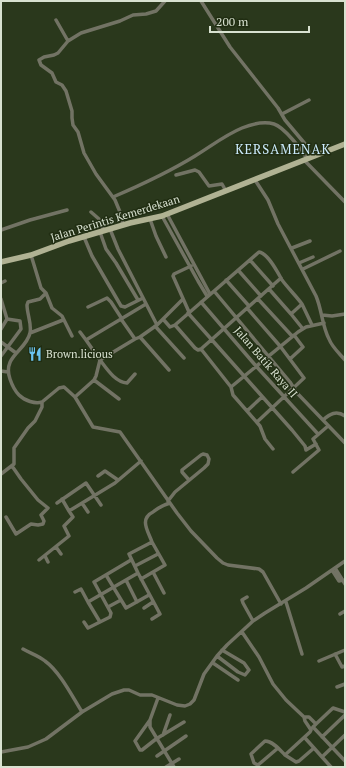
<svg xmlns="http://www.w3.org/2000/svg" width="346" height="768" viewBox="0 0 346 768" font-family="'PT Serif',serif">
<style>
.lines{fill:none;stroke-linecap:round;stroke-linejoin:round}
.minor{stroke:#727364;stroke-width:3.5}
.primary{stroke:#b0b293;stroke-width:5.5}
.labels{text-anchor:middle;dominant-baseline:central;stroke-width:3;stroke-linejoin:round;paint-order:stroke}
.street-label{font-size:11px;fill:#d8e1d0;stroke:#202d12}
.poi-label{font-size:11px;fill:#d8e1d0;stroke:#202d12;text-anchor:start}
.quarter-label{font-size:13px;letter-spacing:1px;fill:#cbeafb;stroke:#202d12}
</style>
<rect width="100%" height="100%" fill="#2a381c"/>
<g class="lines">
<path class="minor" d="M 201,1 L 230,47 L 278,108 L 285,120 L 306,145 L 312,157
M 56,20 L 68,41
M 282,114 L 309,100
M 304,160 L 345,202
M 176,175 L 195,170 L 199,172 L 209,186 L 222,184 L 226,191
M 255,180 L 268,200 L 278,224 L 316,296 C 322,310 322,326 329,339 C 332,347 339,353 345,360
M 113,197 C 141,185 169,172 195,156 C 210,147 225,135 242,128 C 252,124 264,121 274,124 C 284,127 302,150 307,159
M 91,212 L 99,219 L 104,231
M 167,214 L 210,294
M 162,216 L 198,281 L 207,296
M 150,219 L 156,236 L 166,257
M 123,225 L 120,212 L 115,200 L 96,174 L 84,153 L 78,132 L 73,125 L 72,118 L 72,111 L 66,91 L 62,85 L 56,82 L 52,73 L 41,65 L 39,60 L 44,57 L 54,55 L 58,53 L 68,41 L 81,33 L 120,21 L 133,15 L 146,14 L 156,11 L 165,1
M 110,229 L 118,249 L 157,325 L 140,337 L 169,370
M 1,230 L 30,220 L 67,210
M 100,232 L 106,249 L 116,263 L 138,300
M 84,237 L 92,256 L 121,306 L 125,307 L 143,298
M 292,248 L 310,241
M 31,255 L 41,288 L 46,293 L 40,299 L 28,302 L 27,305 C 27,314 32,324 30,333 C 26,351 2,356 10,379 C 12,385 15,391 19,395 C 25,401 35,404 42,402 L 59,388 L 64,387 L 75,397 L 93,427 L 120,432 L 177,513 L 191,531 L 217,558 L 223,563 L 228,565 L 259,569 L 263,572 L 281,604
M 250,260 L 273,286
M 299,263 L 313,257
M 303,269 L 340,251
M 238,270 L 261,296
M 226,280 L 249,306
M 1,283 L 5,281
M 214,291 L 290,382 L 297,393 L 345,443
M 46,293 L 52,308 L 62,316 L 72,336
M 1,299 L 7,319 L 1,329
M 258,299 L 292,336
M 201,302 L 256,366 L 318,434
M 302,304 L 312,325
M 88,307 L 107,298 L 111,302 L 122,319
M 247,308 L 280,346 L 304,378 L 257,422
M 189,312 L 173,276 L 174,274 L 191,266
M 188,313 L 292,430 L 305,446 L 306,450 L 316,444
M 291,314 L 303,329
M 322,315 L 332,316 L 345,314
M 121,319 L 135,339
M 163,319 L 170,327 L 175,325 L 259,252 C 268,253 278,273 282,280 C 288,288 296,296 302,304 L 291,314 L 269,289
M 157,325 L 183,299
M 175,325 L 195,348 L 198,350 L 201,349 L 231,387 L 233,395 L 260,426 L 265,439 L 273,449
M 155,326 L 184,358
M 80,332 L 86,340
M 30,333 L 63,320
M 140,337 L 135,339 L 100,360 L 86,340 L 146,304
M 1,342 L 16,353
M 201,349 L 281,278
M 1,356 L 21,329 L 20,321 L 7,319
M 290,359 L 303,347 L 294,335
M 100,360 C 107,369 115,382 127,383 L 135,374
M 1,371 L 8,372
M 94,380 L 119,399
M 231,387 L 298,332 L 306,327 L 324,323
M 75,397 L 94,380 L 96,376 L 100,360
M 247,411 L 262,397
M 323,420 C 330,414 336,410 345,416
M 293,472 L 319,450 L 313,439 L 328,426
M 1,474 L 14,464 L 14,448 L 28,428 L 35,421 L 42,407 L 42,402
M 98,476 L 105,471 L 118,480
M 62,499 L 69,511
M 168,501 L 175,492 L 204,468 L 208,464 L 209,459 L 207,455 L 203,454 L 201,455 L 182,470 L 182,472 L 189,480
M 57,503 L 86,483 L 101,505
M 82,503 L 88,512
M 6,517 L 16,534 L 31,524 L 38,525 L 43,524 L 44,521 L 41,515 L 48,508 L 38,500 L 21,479 L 12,466
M 56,547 L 61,554
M 45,556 L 48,562
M 39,560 L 69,536 L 64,526 L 73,517 L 69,511 L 115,483 L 141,461
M 135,566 L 158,554
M 335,568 L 345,584
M 332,570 L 339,581 L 343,580
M 153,572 L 164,593
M 138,573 L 160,614 L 152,619
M 106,575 L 126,608 L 149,595
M 141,579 L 165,565 L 152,542
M 126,580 L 137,602
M 75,592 L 81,589 L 88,602 L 138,573 L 129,554 L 152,542 C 148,531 139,519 153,512 C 158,508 163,505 170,503
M 247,597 L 242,600 L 243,603 L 253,621
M 88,602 L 100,622
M 286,602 L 302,654
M 108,607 L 121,600
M 144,608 L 153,602
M 340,614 L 345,611
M 84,622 L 88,628 L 110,617 L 111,613 L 94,582 L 131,560
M 242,632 L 259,657 L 273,684 L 286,700 L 304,717 L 309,717 L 316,724 L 333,708 L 345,712
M 23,649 C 30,653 39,656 45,661 C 60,672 72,696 82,712
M 335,654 L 342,667 L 345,666
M 217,656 L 238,672 L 245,675 L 249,670 L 244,663 L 222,650
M 319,661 L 345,650
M 213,663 L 238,680
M 337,687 L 345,684
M 158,698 L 150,720 L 150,727 L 174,767
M 150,720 L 135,741 L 140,750 L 142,750 L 156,739 L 184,722
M 316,724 L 313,727 L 345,761
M 163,735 L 170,715
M 322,737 L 345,715
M 278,748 L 258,765 L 254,763 L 251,754 L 265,741 C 273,741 280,750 285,755 L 310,732 L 311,730 L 305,721 L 304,717
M 314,748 L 322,757 L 345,735
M 1,752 L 28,747 L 46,739 L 82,712 L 112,694 L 124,690 L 129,690 L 140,695 L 152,695 L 177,705 L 185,706 L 190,704 L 194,700 L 204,674 L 217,656 L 227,645 L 253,621 L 265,613 L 306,588 L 345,561
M 285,755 L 296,762 L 299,761 L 314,748 L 305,738
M 157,756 L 186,736
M 322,757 L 331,767
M 166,767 L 179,759"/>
<path class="primary" d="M 1,262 L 31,255 L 69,241 L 130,223 L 162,216 L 345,144"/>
</g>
<defs>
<symbol id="restaurant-bare" viewBox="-9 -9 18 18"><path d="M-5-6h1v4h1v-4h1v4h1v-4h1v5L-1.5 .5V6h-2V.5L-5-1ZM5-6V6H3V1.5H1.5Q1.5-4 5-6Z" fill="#6ac3f1" stroke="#202d12" stroke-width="2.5" paint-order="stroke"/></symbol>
</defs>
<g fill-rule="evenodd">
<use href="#restaurant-bare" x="25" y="344" width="20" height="20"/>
</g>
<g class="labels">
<g class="street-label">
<text transform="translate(115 218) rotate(-17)">Jalan Perintis Kemerdekaan</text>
<text transform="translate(266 362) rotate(49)">Jalan Batik Raya II</text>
</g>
<g class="poi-label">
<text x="46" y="354">Brown.licious</text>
</g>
<g class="quarter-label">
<text x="283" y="149">KERSAMENAK</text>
</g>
</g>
<rect width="346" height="768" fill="none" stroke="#d8e1d0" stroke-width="4"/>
<path d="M210 26v6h99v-6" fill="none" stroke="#d8e1d0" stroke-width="2"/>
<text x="216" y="26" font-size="12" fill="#d8e1d0" stroke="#202d12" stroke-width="3" paint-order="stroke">200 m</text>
</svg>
